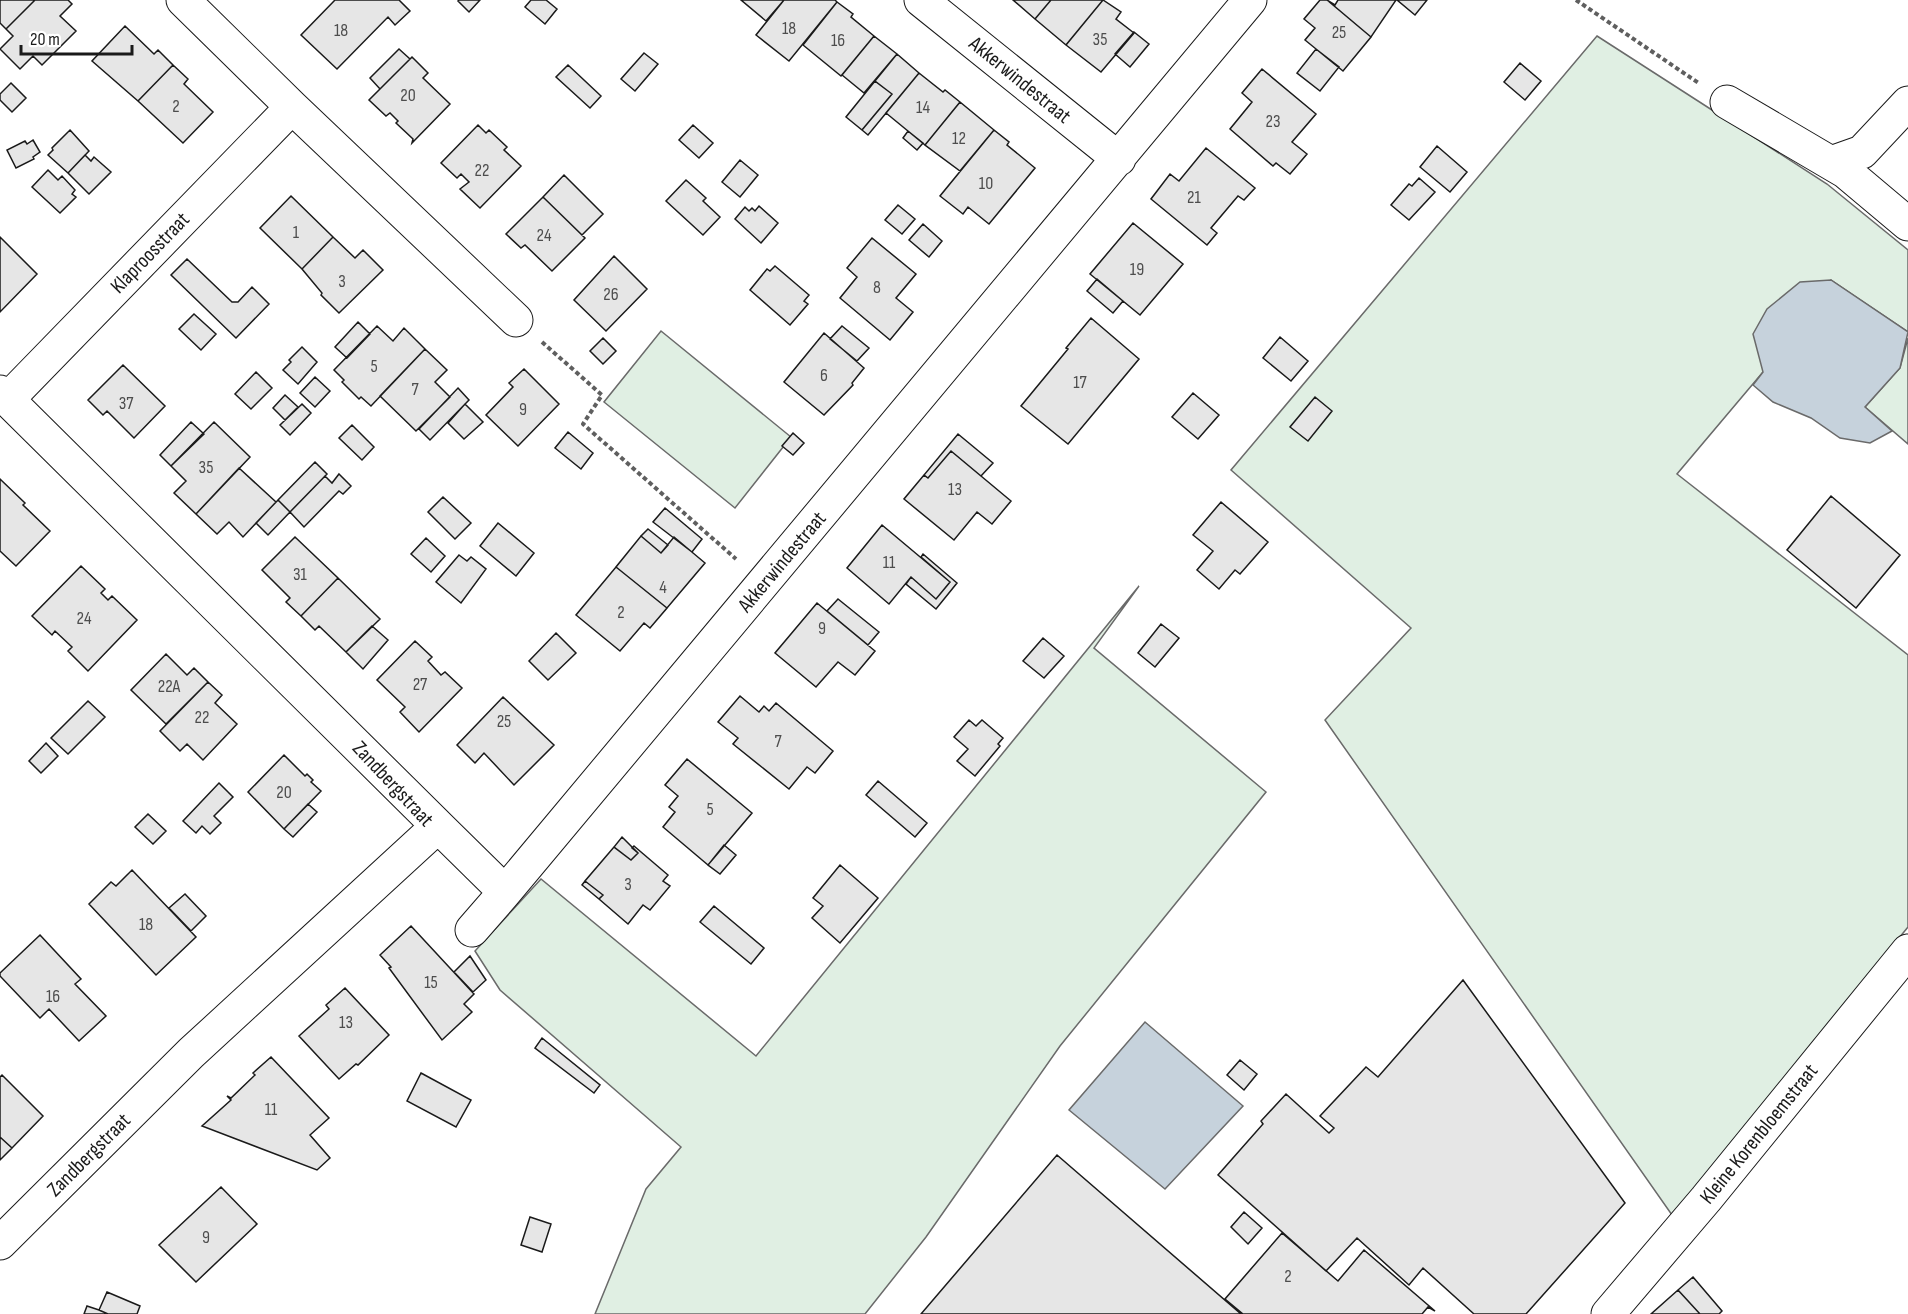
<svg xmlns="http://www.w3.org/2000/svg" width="1908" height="1314" viewBox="0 0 1908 1314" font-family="'Sofia Sans Condensed',sans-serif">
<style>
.green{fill:#e0efe3;stroke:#6a6a6a;stroke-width:1.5}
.water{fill:#c6d2dc;stroke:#6a6a6a;stroke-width:1.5}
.building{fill:#e6e6e6;stroke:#1a1a1a;stroke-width:1.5}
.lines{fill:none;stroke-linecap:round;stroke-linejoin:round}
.minor-casing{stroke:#1a1a1a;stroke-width:35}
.path{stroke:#5f5f5f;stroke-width:4;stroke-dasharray:4.5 3;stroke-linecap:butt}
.minor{stroke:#fff;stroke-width:33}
.labels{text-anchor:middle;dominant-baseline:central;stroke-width:4.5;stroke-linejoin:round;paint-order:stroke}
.number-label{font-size:18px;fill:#4d4d4d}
.street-label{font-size:21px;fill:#1a1a1a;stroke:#fff}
</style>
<rect width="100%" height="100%" fill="#fff"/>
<path class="green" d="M 1597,36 L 1827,184 L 1908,250 L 1908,332 L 1831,280 L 1763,372 L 1677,474 L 1908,655 L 1908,927 L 1672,1215 L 1325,720 L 1411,628 L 1231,470 Z
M 661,331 L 791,437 L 735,508 L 604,402 Z
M 1908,338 L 1908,444 L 1865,407 L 1900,368 Z
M 1139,586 L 1094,648 L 1266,792 L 1060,1046 L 926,1237 L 865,1314 L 595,1314 L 646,1189 L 681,1147 L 500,990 L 475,951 L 541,879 L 756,1056 Z"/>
<path class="water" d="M 1831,280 L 1908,332 L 1900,368 L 1865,407 L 1892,431 L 1870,443 L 1840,438 L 1811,418 L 1773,402 L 1753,385 L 1763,372 L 1753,334 L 1767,309 L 1800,282 Z
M 1145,1022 L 1243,1106 L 1165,1189 L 1069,1110 Z"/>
<path class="building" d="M 0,0 L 35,0 L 6,29 L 0,23 Z
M 35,0 L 68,0 L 72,4 L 60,16 L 76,31 L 42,65 L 33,56 L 20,69 L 0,49 L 13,36 L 6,29 Z
M 335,0 L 399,0 L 410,11 L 395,25 L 388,17 L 337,69 L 301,35 Z
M 459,0 L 480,0 L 469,12 L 458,1 Z
M 531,0 L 546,0 L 557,9 L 545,24 L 525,7 Z
M 741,0 L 784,0 L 766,21 Z
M 784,0 L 835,0 L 837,2 L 789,61 L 756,35 Z
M 1013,0 L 1051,0 L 1035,19 Z
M 1051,0 L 1103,0 L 1066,45 L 1035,19 Z
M 1103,0 L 1121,12 L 1116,19 L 1134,33 L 1101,72 L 1066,45 Z
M 1320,0 L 1327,0 L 1371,37 L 1343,71 L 1305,40 L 1315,28 L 1304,19 Z
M 1327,0 L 1335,5 L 1338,0 L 1396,0 L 1371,37 Z
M 1397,0 L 1427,0 L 1415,15 Z
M 837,2 L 853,14 L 851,17 L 874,36 L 841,76 L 803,45 Z
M 125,26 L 154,54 L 158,50 L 173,65 L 138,101 L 92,61 Z
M 1134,32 L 1149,44 L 1130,67 L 1115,54 Z
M 874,36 L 897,54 L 864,93 L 842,75 Z
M 399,49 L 410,59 L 380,89 L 370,78 Z
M 1316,49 L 1339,67 L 1320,91 L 1297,73 Z
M 644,53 L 658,64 L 635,91 L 621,79 Z
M 897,54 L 919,73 L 868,135 L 862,130 L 892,94 L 875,81 Z
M 412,57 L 428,73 L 423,78 L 450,104 L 412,143 L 413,139 L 396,123 L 398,121 L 390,113 L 386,116 L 369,100 Z
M 1520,63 L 1541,81 L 1525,100 L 1504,82 Z
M 173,65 L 188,79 L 184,84 L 213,112 L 183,143 L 138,101 Z
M 568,65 L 601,96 L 590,108 L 556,77 Z
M 1262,69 L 1316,114 L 1292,142 L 1307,154 L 1290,174 L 1276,163 L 1273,166 L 1230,129 L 1252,102 L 1242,93 Z
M 919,73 L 943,92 L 945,90 L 960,102 L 925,145 L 886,113 Z
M 875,81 L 892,94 L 862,130 L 846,117 Z
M 11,83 L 26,98 L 12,112 L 0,100 L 0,94 Z
M 960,102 L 994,130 L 960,171 L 925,145 Z
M 478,125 L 486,133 L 489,130 L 507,147 L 504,150 L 521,166 L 480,208 L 460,189 L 469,182 L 461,174 L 457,178 L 441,163 Z
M 693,125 L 713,143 L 699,158 L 679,140 Z
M 70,130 L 89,151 L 68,173 L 48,155 L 53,150 L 52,148 Z
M 994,130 L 1009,142 L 1007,145 L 1035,168 L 989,224 L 968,207 L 963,214 L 940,196 Z
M 908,131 L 923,143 L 917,150 L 903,138 Z
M 33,140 L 40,152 L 33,157 L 34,159 L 16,168 L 7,150 L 25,141 L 27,144 Z
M 1437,146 L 1467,172 L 1450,192 L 1420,167 Z
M 1206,148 L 1255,188 L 1244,200 L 1238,196 L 1211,228 L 1217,233 L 1207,245 L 1151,199 L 1170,174 L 1179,181 Z
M 85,155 L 91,161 L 94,157 L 111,172 L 89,194 L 68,173 Z
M 740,160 L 758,175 L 740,197 L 722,182 Z
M 48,170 L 58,180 L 62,176 L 75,190 L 72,194 L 76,197 L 60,213 L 32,187 Z
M 564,175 L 603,214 L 582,235 L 543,197 Z
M 1419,178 L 1435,192 L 1409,220 L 1391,205 L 1409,184 L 1412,186 Z
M 686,180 L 706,198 L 703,201 L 720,217 L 703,235 L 666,201 Z
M 291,196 L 333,237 L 302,269 L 260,228 Z
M 543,197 L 585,238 L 552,271 L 525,245 L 521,248 L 506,234 Z
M 898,205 L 915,219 L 902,234 L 885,220 Z
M 759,206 L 778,223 L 761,243 L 735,219 L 745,207 L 749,211 L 752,208 L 755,211 Z
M 1133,223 L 1183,264 L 1140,315 L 1090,274 Z
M 923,224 L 942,241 L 929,257 L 909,240 Z
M 0,237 L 37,274 L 0,312 Z
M 333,237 L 355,258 L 363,250 L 383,270 L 339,313 L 321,295 L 322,293 L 302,269 Z
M 872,238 L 916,274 L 896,298 L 913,312 L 890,340 L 840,298 L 857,277 L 847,268 Z
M 614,256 L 647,289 L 606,331 L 574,300 Z
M 187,259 L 232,302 L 238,302 L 252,287 L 269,304 L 236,338 L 171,275 Z
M 775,266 L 809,295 L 804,301 L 808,304 L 790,325 L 750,290 L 767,269 L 770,271 Z
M 1097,279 L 1123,301 L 1113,313 L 1087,291 Z
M 194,314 L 216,334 L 201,350 L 179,329 Z
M 1091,318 L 1139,359 L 1068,444 L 1021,406 L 1068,349 L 1066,348 Z
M 358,322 L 370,334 L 347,358 L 335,347 Z
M 377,326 L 393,341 L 404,328 L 425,349 L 371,406 L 361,397 L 359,399 L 342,382 L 344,380 L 334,370 Z
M 842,326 L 869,348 L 857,361 L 830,339 Z
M 824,333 L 864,368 L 852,383 L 853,385 L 824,415 L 784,382 Z
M 1280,337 L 1308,361 L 1291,381 L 1263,358 Z
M 603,338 L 616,351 L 603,364 L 590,351 Z
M 302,347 L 317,362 L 298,384 L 283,370 L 291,362 L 289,360 Z
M 425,349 L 447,370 L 435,382 L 450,397 L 416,431 L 380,396 Z
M 123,365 L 165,406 L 134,438 L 107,411 L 103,415 L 88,400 Z
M 524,369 L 559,404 L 518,446 L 486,415 L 513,387 L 509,383 Z
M 256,372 L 272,388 L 251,409 L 235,394 Z
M 315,377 L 330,391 L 315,407 L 300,393 Z
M 458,388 L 469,400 L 430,440 L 419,429 Z
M 1193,393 L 1219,415 L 1198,439 L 1172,417 Z
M 285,395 L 298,407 L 285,420 L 273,408 Z
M 1315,397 L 1332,411 L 1308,441 L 1290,427 Z
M 302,404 L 311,413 L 290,435 L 280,425 Z
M 465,404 L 483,422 L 464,439 L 448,423 Z
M 191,422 L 204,434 L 171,466 L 160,455 Z
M 214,422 L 250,457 L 196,514 L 174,493 L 186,481 L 171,466 Z
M 352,425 L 374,447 L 362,460 L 339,438 Z
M 568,432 L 593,453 L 581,469 L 555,448 Z
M 793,433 L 804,443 L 793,455 L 782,446 Z
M 958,434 L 993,463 L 981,476 L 951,451 L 928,478 L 924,475 Z
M 951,451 L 1011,501 L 992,524 L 977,512 L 954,540 L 904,499 L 924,475 L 928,478 Z
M 315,462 L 327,474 L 290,512 L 278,500 Z
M 239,468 L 276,502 L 243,537 L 229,522 L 217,534 L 196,514 Z
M 339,474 L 351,486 L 343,494 L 339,491 L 304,527 L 290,512 L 325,476 L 332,483 Z
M 0,479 L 25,503 L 23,505 L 50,531 L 16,566 L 0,551 Z
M 1831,496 L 1900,555 L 1856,608 L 1787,550 Z
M 443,497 L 471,523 L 455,539 L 428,512 Z
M 278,500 L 290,512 L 268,535 L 256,523 Z
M 1221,502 L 1268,542 L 1240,574 L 1235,570 L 1219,589 L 1197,570 L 1213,551 L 1193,535 Z
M 665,508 L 702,539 L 692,552 L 653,522 Z
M 498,523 L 534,553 L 516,576 L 480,546 Z
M 882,525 L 950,582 L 936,599 L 911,577 L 889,604 L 847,568 Z
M 648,529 L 668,545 L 661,553 L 641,536 Z
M 641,536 L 661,553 L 674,537 L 705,563 L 667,608 L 616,567 Z
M 295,537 L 338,578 L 301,616 L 286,602 L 290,598 L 262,570 Z
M 426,538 L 445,556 L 431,572 L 411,554 Z
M 923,554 L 957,583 L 936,609 L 906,584 L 911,577 L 936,599 L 950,582 L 921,557 Z
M 459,555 L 467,561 L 471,557 L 486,569 L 461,603 L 436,582 Z
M 81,566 L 105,589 L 101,593 L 108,600 L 112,596 L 137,620 L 88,671 L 68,651 L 72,647 L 55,631 L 52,635 L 32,616 Z
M 616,567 L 667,608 L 650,628 L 644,623 L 620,651 L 576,615 Z
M 338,578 L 380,619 L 346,652 L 319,626 L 315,630 L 301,616 Z
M 838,599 L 879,632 L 868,645 L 827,611 Z
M 817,603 L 875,651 L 855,675 L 838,662 L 816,687 L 775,653 Z
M 1161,624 L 1179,638 L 1155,667 L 1138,653 Z
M 372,626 L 388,640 L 363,669 L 346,652 Z
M 556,633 L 576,653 L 548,680 L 529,661 Z
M 1043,638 L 1064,656 L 1044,678 L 1023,661 Z
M 415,641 L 432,657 L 428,661 L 441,675 L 445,672 L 462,688 L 419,732 L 400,712 L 405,707 L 377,680 Z
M 166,654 L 187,675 L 194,668 L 208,682 L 166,724 L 131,690 Z
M 208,682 L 222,695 L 215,703 L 237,724 L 203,760 L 187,744 L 180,751 L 160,731 Z
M 740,696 L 759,712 L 764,706 L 769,711 L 776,703 L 833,751 L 815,773 L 807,767 L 789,789 L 733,744 L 738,738 L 718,722 Z
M 503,697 L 554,745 L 514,785 L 484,753 L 475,763 L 457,745 Z
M 88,701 L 105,717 L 68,754 L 51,738 Z
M 969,720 L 976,726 L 982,720 L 1003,738 L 998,744 L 1000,746 L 975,776 L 957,761 L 968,749 L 954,737 Z
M 46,743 L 58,756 L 41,773 L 29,761 Z
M 284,755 L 305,776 L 307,774 L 313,780 L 311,782 L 321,791 L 284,829 L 248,792 Z
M 687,759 L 752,813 L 708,865 L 663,827 L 675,812 L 669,807 L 678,796 L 665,785 Z
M 878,781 L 927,823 L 915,837 L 866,795 Z
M 219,783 L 233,797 L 214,816 L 221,823 L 210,834 L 202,826 L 196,833 L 183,821 Z
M 308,804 L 317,812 L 293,837 L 284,829 Z
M 148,814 L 166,831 L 153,844 L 135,827 Z
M 622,837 L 638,853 L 631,860 L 614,847 Z
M 724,845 L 736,855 L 720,874 L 708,865 Z
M 634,846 L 668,875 L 663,881 L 670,886 L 650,910 L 643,905 L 628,924 L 599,899 L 603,895 L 585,881 L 614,847 L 631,860 L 638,853 L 632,848 Z
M 840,865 L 878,898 L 840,943 L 812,918 L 823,906 L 813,898 Z
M 132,870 L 196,937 L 156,975 L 89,904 L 111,882 L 116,886 Z
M 585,881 L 603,895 L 599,899 L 582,885 Z
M 185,894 L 206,916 L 191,931 L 169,908 Z
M 714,906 L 764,948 L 751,964 L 700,922 Z
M 411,926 L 474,994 L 464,1004 L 472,1012 L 442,1040 L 389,968 L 391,967 L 380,955 Z
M 40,935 L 81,979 L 75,984 L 106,1016 L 79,1041 L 49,1009 L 40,1018 L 0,976 L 0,973 Z
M 470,956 L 486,980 L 473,992 L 454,972 Z
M 1463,980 L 1625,1203 L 1526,1314 L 1474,1314 L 1423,1268 L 1409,1285 L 1357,1238 L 1326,1271 L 1218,1175 L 1263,1124 L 1261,1121 L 1286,1094 L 1329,1133 L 1334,1128 L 1320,1116 L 1366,1067 L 1378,1077 Z
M 345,988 L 389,1035 L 358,1065 L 356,1064 L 339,1079 L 299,1036 L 329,1009 L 326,1005 Z
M 542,1038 L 600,1085 L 594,1093 L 535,1048 Z
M 271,1057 L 329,1118 L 310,1135 L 330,1158 L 317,1170 L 202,1126 L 231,1100 L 227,1096 L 231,1098 L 255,1075 L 253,1073 Z
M 1240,1060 L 1257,1074 L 1244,1090 L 1227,1075 Z
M 421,1073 L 471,1100 L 456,1127 L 407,1101 Z
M 2,1075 L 43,1116 L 12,1148 L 0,1137 L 0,1077 Z
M 0,1137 L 12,1148 L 0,1160 Z
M 1057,1155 L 1241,1314 L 921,1314 Z
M 221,1187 L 257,1224 L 196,1282 L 159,1245 Z
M 1244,1212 L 1262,1228 L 1248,1244 L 1231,1227 Z
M 530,1217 L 551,1224 L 542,1252 L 521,1245 Z
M 1282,1233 L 1338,1281 L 1364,1250 L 1435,1311 L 1428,1307 L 1422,1314 L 1243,1314 L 1225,1299 Z
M 1693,1277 L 1722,1311 L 1719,1314 L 1700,1314 L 1678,1290 Z
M 1678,1290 L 1700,1314 L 1651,1314 Z
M 107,1292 L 140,1306 L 137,1314 L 108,1314 L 99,1310 Z
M 87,1306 L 99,1310 L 108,1314 L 84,1314 Z"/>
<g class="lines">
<defs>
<path id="minor" d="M 183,0 L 292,107 L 516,320
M 921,0 L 1119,159
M 1727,102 L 1846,172 L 1908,224
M 1831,163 L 1862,152 L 1908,103
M 0,392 L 438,826 L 191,1053 L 0,1243
M 8,399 L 292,107
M 438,826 L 505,892 L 1250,0
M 472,930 L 505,892
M 1608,1314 L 1706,1199 L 1908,951"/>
</defs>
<use href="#minor" class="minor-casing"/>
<path class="path" d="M 1576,0 L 1700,84
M 542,342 L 602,395 L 583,424 L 736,559"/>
<use href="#minor" class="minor"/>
</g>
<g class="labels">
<g class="number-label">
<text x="789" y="28">18</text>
<text x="341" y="30">18</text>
<text x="1339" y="32">25</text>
<text x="1100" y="39">35</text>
<text x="838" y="40">16</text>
<text x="408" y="95">20</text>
<text x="176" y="106">2</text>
<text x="923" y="107">14</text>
<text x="1273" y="121">23</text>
<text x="959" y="138">12</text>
<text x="482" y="170">22</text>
<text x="986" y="183">10</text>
<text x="1194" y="197">21</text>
<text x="296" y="232">1</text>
<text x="544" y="235">24</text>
<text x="1137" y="269">19</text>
<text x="342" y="281">3</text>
<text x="877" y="287">8</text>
<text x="611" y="294">26</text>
<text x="374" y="366">5</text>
<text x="824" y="375">6</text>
<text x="1080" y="382">17</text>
<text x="415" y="389">7</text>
<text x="126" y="403">37</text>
<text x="523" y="409">9</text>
<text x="206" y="467">35</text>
<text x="955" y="489">13</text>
<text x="889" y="562">11</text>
<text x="300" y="574">31</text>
<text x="663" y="587">4</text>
<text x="621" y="612">2</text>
<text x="84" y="618">24</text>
<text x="822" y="628">9</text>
<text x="420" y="684">27</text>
<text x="169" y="686">22A</text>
<text x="202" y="717">22</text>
<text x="504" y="721">25</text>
<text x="778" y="741">7</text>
<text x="284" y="792">20</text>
<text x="710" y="809">5</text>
<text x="628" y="884">3</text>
<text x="146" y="924">18</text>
<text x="431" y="982">15</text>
<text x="53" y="996">16</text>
<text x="346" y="1022">13</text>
<text x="271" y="1109">11</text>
<text x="206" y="1237">9</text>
<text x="1288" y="1276">2</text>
</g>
<g class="street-label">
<text transform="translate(1020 80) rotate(39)">Akkerwindestraat</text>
<text transform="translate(150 253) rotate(-46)">Klaproosstraat</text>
<text transform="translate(782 562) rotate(-50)">Akkerwindestraat</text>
<text transform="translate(393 784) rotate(47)">Zandbergstraat</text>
<text transform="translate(1759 1134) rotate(-51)">Kleine Korenbloemstraat</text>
<text transform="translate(89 1155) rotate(-45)">Zandbergstraat</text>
</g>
</g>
<path d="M21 45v9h111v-9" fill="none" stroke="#1a1a1a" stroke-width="3"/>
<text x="30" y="45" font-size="18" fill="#1a1a1a" stroke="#ffffff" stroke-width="4.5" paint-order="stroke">20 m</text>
</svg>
